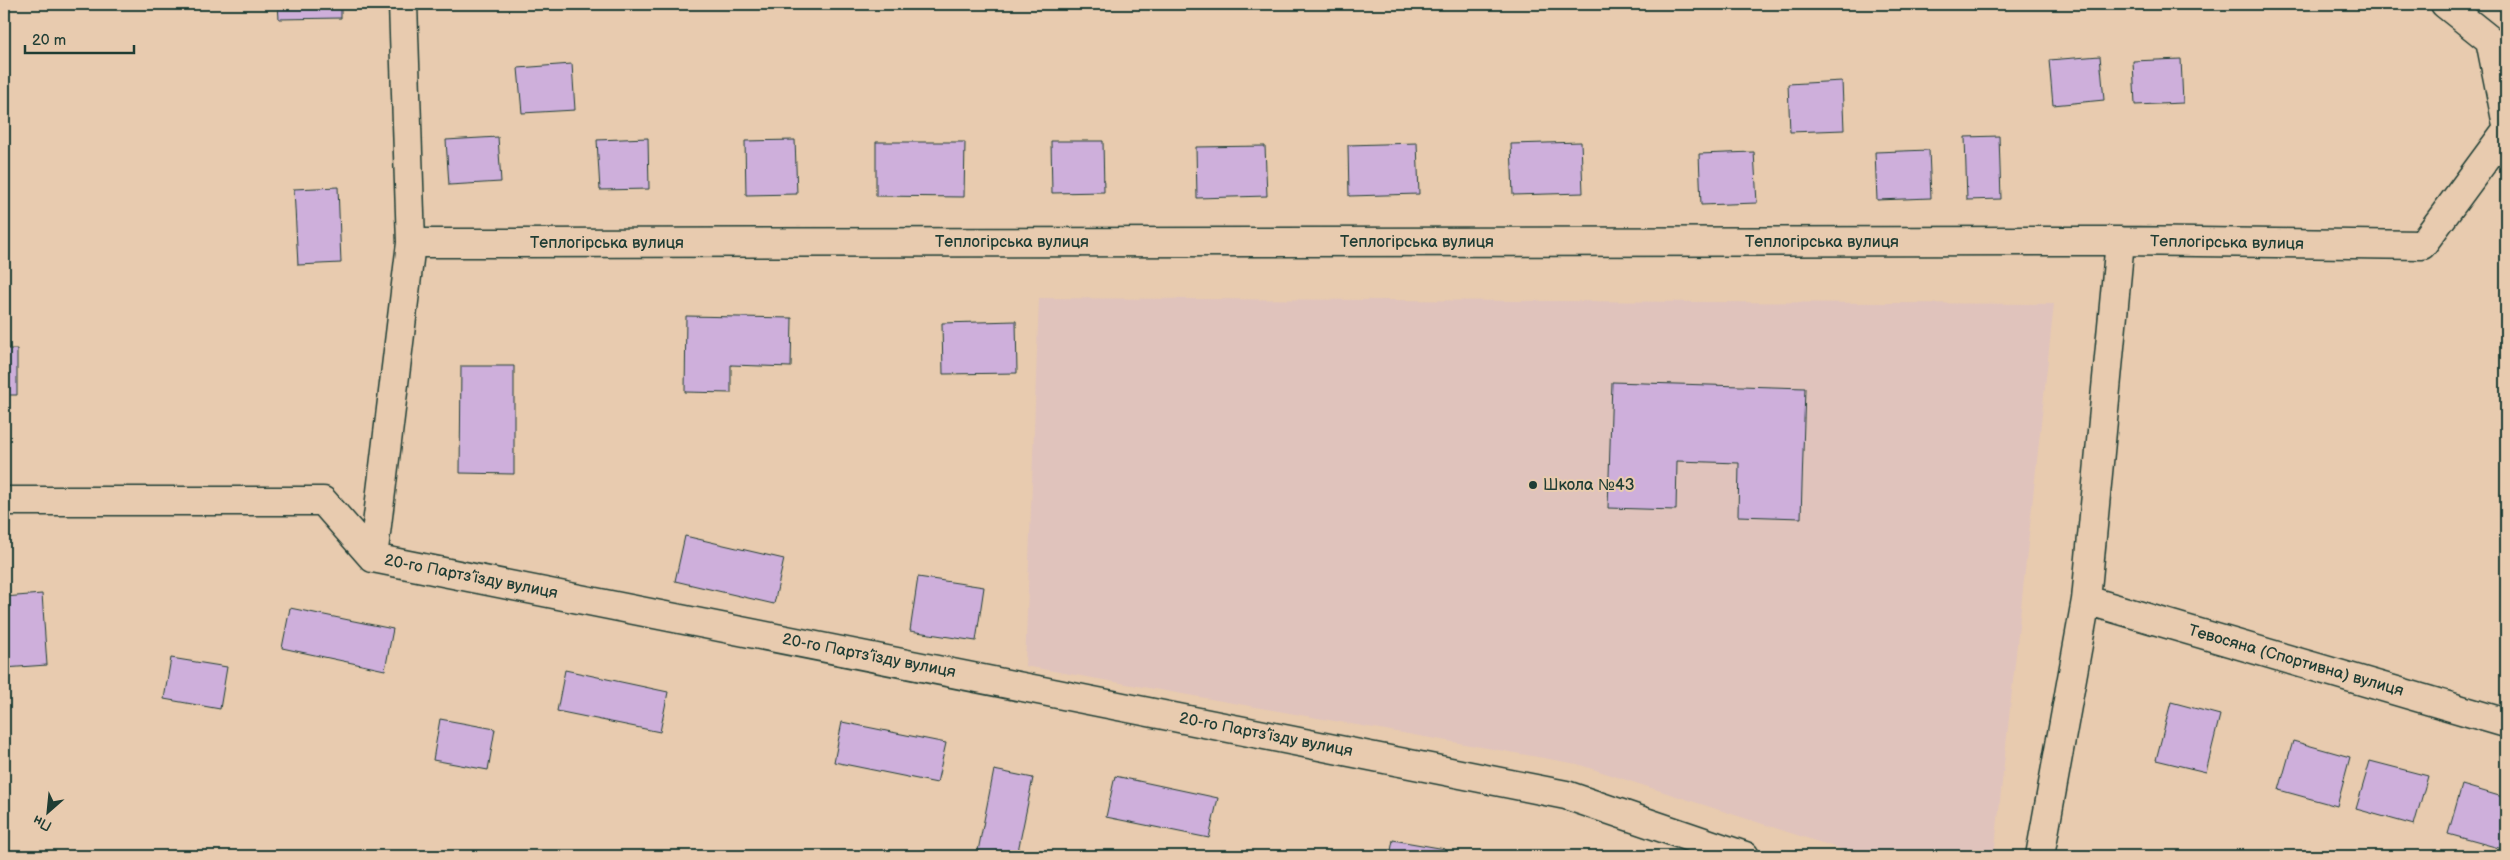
<svg xmlns="http://www.w3.org/2000/svg" width="2510" height="860" viewBox="0 0 2510 860" font-family="'Balsamiq Sans',sans-serif">
<style>
.built{fill:#e0c3bc}
.building{fill:#ceafdb;stroke:#1f3d34}
.lines{fill:none;stroke-linecap:round;stroke-linejoin:round}
.minor-casing{stroke:#1f3d34;stroke-width:31}
.minor{stroke:#e8cbaf;stroke-width:28}
.poi-dot{fill:#1f3d34;stroke:#e8cbaf;stroke-width:2}
.labels{text-anchor:middle;dominant-baseline:central;stroke-width:4;stroke-linejoin:round;paint-order:stroke}
.street-label{font-size:16px;fill:#1f3d34;stroke:#e8cbaf}
.poi-label{font-size:16px;fill:#1f3d34;stroke:#e8cbaf;text-anchor:start}
</style>
<rect width="100%" height="100%" fill="#e8cbaf"/>
<filter id="ink" filterUnits="userSpaceOnUse"><feTurbulence type="fractalNoise" baseFrequency=".02" numOctaves="2"/><feDisplacementMap in="SourceGraphic" scale="10" xChannelSelector="R" yChannelSelector="G"/><feConvolveMatrix kernelMatrix="1 2 1 2 8 2 1 2 1" color-interpolation-filters="sRGB"/></filter>
<g filter="url(#ink)">
<path class="built" d="M 1039,298 L 2054,304 L 1994,856 L 1862,856 L 1577,764 L 1025,666 Z"/>
<path class="building" d="M 278,4 L 341,4 L 341,18 L 279,19 Z
M 2100,56 L 2104,100 L 2053,105 L 2049,60 Z
M 2181,59 L 2183,103 L 2135,105 L 2133,61 Z
M 572,64 L 575,110 L 522,113 L 518,68 Z
M 1842,81 L 1844,130 L 1790,132 L 1788,84 Z
M 1999,136 L 2001,199 L 1967,200 L 1965,137 Z
M 498,137 L 501,182 L 449,185 L 446,140 Z
M 648,138 L 649,189 L 600,190 L 597,140 Z
M 795,140 L 797,194 L 746,195 L 745,141 Z
M 1051,141 L 1103,141 L 1104,192 L 1052,193 Z
M 876,142 L 965,142 L 964,197 L 876,196 Z
M 1581,142 L 1583,193 L 1513,195 L 1511,144 Z
M 1417,143 L 1419,194 L 1349,196 L 1348,145 Z
M 1265,146 L 1267,196 L 1197,198 L 1196,147 Z
M 1929,150 L 1931,198 L 1877,200 L 1875,152 Z
M 1754,152 L 1757,203 L 1701,205 L 1699,154 Z
M 338,187 L 341,263 L 298,265 L 294,189 Z
M 686,316 L 792,318 L 791,367 L 731,365 L 731,393 L 685,392 Z
M 1016,321 L 1017,373 L 943,374 L 942,323 Z
M 4,349 L 17,349 L 17,395 L 4,395 Z
M 461,366 L 514,366 L 514,474 L 460,473 Z
M 1612,382 L 1805,388 L 1801,518 L 1738,516 L 1739,463 L 1677,461 L 1676,510 L 1608,508 Z
M 685,536 L 784,559 L 774,604 L 675,581 Z
M 918,577 L 984,587 L 976,641 L 910,631 Z
M 42,594 L 47,665 L 4,668 L 4,597 Z
M 290,608 L 393,629 L 385,670 L 282,648 Z
M 171,658 L 227,667 L 220,709 L 164,699 Z
M 565,670 L 668,692 L 660,732 L 557,711 Z
M 2171,702 L 2220,715 L 2206,772 L 2156,760 Z
M 440,719 L 495,729 L 488,770 L 433,760 Z
M 842,722 L 946,743 L 937,783 L 834,762 Z
M 2293,741 L 2350,757 L 2337,806 L 2279,790 Z
M 2370,761 L 2428,776 L 2414,825 L 2356,809 Z
M 994,770 L 1033,778 L 1017,856 L 977,856 Z
M 1115,776 L 1218,798 L 1209,838 L 1106,817 Z
M 2462,785 L 2506,798 L 2506,850 L 2448,834 Z
M 1393,840 L 1445,849 L 1444,856 L 1390,856 Z"/>
<g class="lines">
<defs>
<path id="minor" d="M 2445,4 L 2490,40 L 2506,120
M 411,243 L 2120,241 L 2422,245 L 2506,131
M 4,501 L 323,501 L 373,558 L 1566,795 L 1745,856
M 373,558 L 411,243 L 403,4
M 2086,600 L 2506,723
M 2040,856 L 2086,600 L 2120,241"/>
</defs>
<use href="#minor" class="minor-casing"/>
<use href="#minor" class="minor"/>
</g>
</g>
<circle class="poi-dot" cx="1533" cy="485" r="5"/>
<g class="labels">
<g class="street-label">
<text x="1012" y="242">Теплогірська вулиця</text>
<text x="1417" y="242">Теплогірська вулиця</text>
<text x="1822" y="242">Теплогірська вулиця</text>
<text x="607" y="243">Теплогірська вулиця</text>
<text transform="translate(2227 243) rotate(1)">Теплогірська вулиця</text>
<text transform="translate(471 577) rotate(11)">20-го Партз’їзду вулиця</text>
<text transform="translate(869 656) rotate(11)">20-го Партз’їзду вулиця</text>
<text transform="translate(2296 661) rotate(16)">Тевосяна (Спортивна) вулиця</text>
<text transform="translate(1266 735) rotate(11)">20-го Партз’їзду вулиця</text>
</g>
<g class="poi-label">
<text x="1543" y="485">Школа №43</text>
</g>
</g>
<rect width="2510" height="860" fill="none" stroke="#e8cbaf" stroke-width="20"/>
<rect x="10" y="10" width="2490" height="840" fill="none" stroke="#1f3d34" stroke-width="2" filter="url(#ink)"/>
<g transform="translate(48 812) rotate(207)" stroke="#e8cbaf" stroke-width="4" paint-order="stroke">
<path d="M0-4L9 19L0 12L-9 19Z" fill="#1f3d34"/>
<text y="-8" font-size="14" font-weight="bold" text-anchor="middle" fill="#1f3d34">Пн</text>
</g>
<path d="M25 45v8h109v-8" fill="none" stroke="#1f3d34" stroke-width="2.5"/>
<text x="32" y="45" font-size="15" fill="#1f3d34" stroke="#e8cbaf" stroke-width="4" paint-order="stroke">20 m</text>
</svg>
